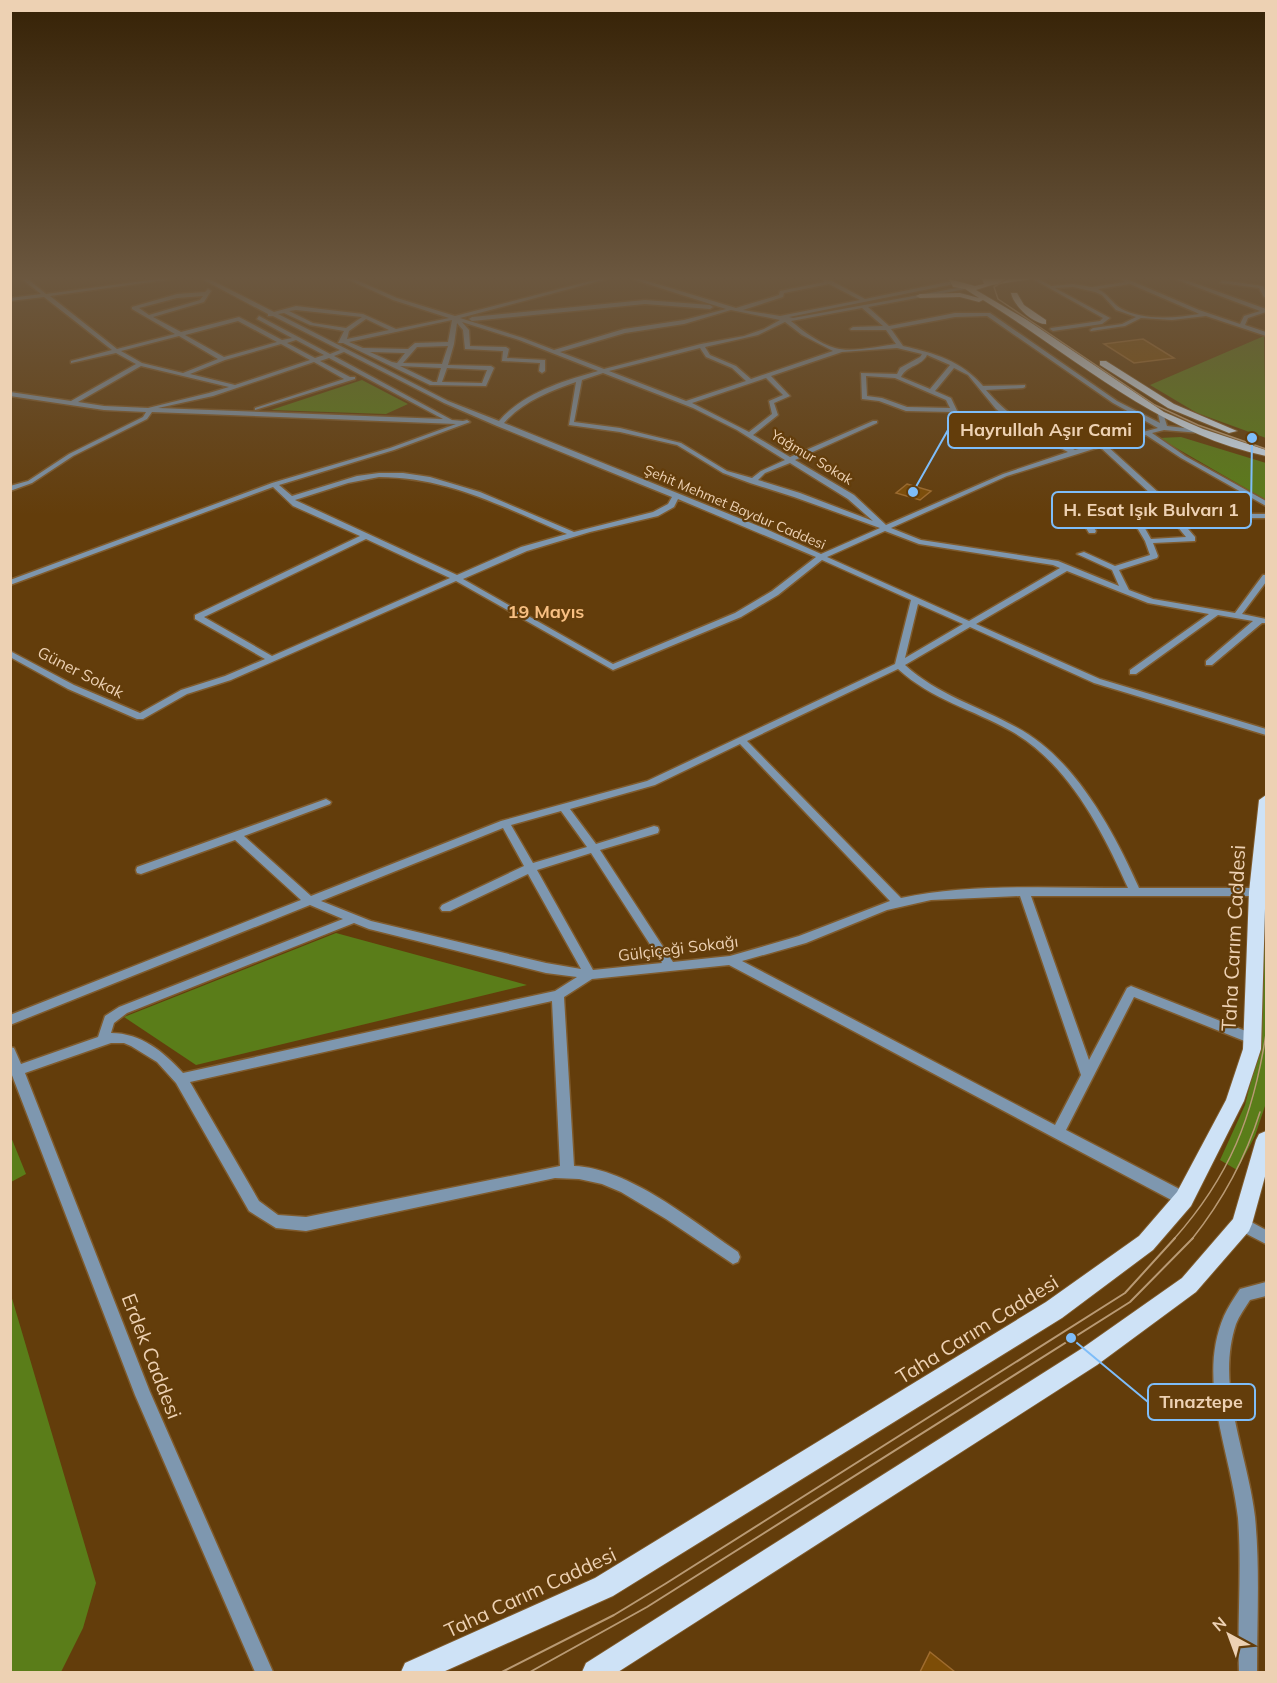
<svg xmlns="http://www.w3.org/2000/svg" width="1277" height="1683" viewBox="0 0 1277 1683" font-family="Mulish,sans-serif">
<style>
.green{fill:#5a7d19}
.building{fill:#7d4d07;stroke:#9f6c2e;stroke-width:1.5}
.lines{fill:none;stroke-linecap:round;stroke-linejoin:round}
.minor-casing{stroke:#7f5b2d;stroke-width:3}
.major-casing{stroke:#7f5b2d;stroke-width:2}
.minor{fill:#7e97af;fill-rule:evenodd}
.major{fill:#cee2f6;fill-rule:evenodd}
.tram-far1{stroke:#b99a74;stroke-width:1.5}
.tram{stroke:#b99a74;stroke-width:2}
.labels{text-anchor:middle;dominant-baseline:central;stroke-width:4.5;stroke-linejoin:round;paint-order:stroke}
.far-street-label{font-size:14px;fill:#edd1b3;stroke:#633d0b}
.street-label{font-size:16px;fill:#edd1b3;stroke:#633d0b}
.far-district-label{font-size:18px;font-weight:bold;fill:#f7bf82;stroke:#633d0b}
.near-street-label{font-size:20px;fill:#edd1b3;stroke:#633d0b}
.leader{fill:none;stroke:#7ebdf9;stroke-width:2}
.callout-dot{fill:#7ebdf9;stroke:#633d0b;stroke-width:2}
.callout{fill:#633d0b;stroke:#7ebdf9;stroke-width:2}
.callout-label{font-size:18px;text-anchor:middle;font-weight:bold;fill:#edd1b3}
</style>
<rect width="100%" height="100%" fill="#633d0b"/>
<path class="green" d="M 1264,336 L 1266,438 L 1197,413 L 1150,385 Z
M 362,380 L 408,404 L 386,414 L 271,410 Z
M 1181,437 L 1266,463 L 1266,500 L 1159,438 Z
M 1266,872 L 1266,1103 L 1255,1136 L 1237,1170 L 1220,1160 L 1245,1105 L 1260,1045 Z
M 336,933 L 527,985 L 196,1065 L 124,1017 Z
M 11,1137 L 26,1174 L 11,1182 L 10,1182 Z
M 11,1295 L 96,1583 L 83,1628 L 61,1672 L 11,1672 Z"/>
<path class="building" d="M 1143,339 L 1174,358 L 1134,363 L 1104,344 Z
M 907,484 L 931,491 L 920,500 L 896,493 Z
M 930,1652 L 955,1672 L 920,1672 Z"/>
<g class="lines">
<defs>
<path id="minor" d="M 22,279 L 28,279 L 46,294 L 157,279 L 173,279 L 50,296 L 117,349 L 175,334 L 132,309 L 132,307 L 177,294 L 205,292 L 208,289 L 211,291 L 204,302 L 153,317 L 181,332 L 239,317 L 282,340 L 292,338 L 257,319 L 259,316 L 330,354 L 340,350 L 273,316 L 268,316 L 268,314 L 202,279 L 209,279 L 274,312 L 296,306 L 363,314 L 396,329 L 449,318 L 393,300 L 347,279 L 354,279 L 397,298 L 455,316 L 598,279 L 607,279 L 460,318 L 523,338 L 554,350 L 624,329 L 684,320 L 726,309 L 632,279 L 641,279 L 736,308 L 779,295 L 780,291 L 824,282 L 823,279 L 832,281 L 865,299 L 952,281 L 954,284 L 789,317 L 793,318 L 968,286 L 966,289 L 868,307 L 889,326 L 955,313 L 990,313 L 1117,401 L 1160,423 L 1158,414 L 1163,413 L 1167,426 L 1202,430 L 1202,432 L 1200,433 L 1164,430 L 1152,433 L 1185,456 L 1266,501 L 1266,506 L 1181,458 L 1146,435 L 1106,445 L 1159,493 L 1178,518 L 1227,519 L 1231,521 L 1227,523 L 1182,522 L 1195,537 L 1195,541 L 1153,543 L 1158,556 L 1157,558 L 1119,570 L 1129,590 L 1153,599 L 1235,613 L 1263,575 L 1266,575 L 1266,582 L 1242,614 L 1266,619 L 1266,623 L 1262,623 L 1212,665 L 1206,665 L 1206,661 L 1253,621 L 1218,615 L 1136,674 L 1130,674 L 1130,670 L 1209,614 L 1148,603 L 1067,571 L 976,624 L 1100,679 L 1266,729 L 1266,735 L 1094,683 L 970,627 L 905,665 C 938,695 978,706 1016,727 C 1074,757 1113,830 1139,888 L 1257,888 L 1261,889 L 1262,892 L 1261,895 L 1257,896 L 1031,896 L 1089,1060 L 1127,988 L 1131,986 L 1256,1035 L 1258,1039 L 1256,1043 L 1252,1044 L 1134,997 L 1066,1130 L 1189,1194 L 1191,1199 L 1189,1204 L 1184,1205 L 1179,1204 L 729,965 L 592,979 L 564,997 L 574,1166 C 629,1168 694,1222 738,1252 L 740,1257 L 738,1262 L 733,1264 L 666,1219 L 621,1192 L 602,1184 L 579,1179 L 555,1178 L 306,1231 L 276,1228 L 249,1211 L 176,1083 L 157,1062 L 131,1046 L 124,1043 L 111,1043 L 25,1073 L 150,1392 L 273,1672 L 255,1672 L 135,1395 L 10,1070 L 10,1047 L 14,1048 L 21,1064 L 98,1037 L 105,1016 L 119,1007 L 343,919 L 310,905 L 10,1025 L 10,1015 L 301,900 L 235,840 L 141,874 L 137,873 L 136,870 L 137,867 L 326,799 L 331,802 L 330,804 L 244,836 L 311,896 L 501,821 L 647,781 L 895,664 L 911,600 L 822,560 L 778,595 L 741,617 L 613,670 L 456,581 L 231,680 L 187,694 L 143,719 L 137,719 L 68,689 L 10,657 L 10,651 L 74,685 L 140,713 L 181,690 L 225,676 L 265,659 L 195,619 L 195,615 L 360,536 L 293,506 L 273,487 L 10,585 L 10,580 L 272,483 L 390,448 L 456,424 L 152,412 L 147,419 L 73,456 L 32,483 L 10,491 L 10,486 L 28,481 L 69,454 L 143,417 L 146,412 L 104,410 L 10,396 L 10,392 L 71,401 L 136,364 L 116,353 L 71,363 L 71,361 L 112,350 L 44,297 L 10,301 L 10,298 L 41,294 ZM 829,284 L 860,300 L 780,316 L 743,310 L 783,297 L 784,293 ZM 203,296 L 200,300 L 149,315 L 139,308 L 177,298 ZM 862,308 L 883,326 L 853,327 L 850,329 L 851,330 L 886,330 L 896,344 C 880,346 851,353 835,348 C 820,344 803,331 791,321 ZM 296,310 L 362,317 L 346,328 L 313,323 L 289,311 ZM 731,310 L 780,320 L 764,329 L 744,336 L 701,344 L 604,369 L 560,352 L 625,333 L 684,324 ZM 284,313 L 310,325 L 344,331 L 338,343 L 343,343 L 430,385 L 486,386 L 494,368 L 491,366 L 448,365 L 454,344 L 457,323 L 463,330 L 465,349 L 503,351 L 502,361 L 540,363 L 539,371 L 542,373 L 545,371 L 545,360 L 507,358 L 509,349 L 506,347 L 470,346 L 469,330 L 462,322 L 519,340 L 598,371 C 563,381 523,393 499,421 L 448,401 L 278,314 ZM 987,316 L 1113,403 L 1158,428 L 1075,450 C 1038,431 1013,422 986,390 L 1023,388 L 1025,387 L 1025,385 L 983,386 C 962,361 934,353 903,346 L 891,329 L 955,317 ZM 366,319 L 389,330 L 347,339 L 349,331 ZM 452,320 L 448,342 L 415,343 L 408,349 L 363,348 L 349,342 ZM 238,321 L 277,342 L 224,357 L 185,335 ZM 785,322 L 802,335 L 833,351 L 751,379 L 736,366 L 710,355 L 705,347 L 758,335 ZM 179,336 L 218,359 L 183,373 L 142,363 L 121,351 ZM 296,340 L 324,355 L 315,358 L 287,343 ZM 281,344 L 310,360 L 235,385 L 190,374 L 225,360 ZM 448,346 L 442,364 L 403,363 L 417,347 ZM 700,348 L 706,357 L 732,368 L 746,381 L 686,401 L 609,371 ZM 897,348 L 922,354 L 920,357 L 900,368 L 897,374 L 861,373 L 862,399 L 879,401 L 906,411 L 952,412 L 956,420 L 958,421 L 1011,421 L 1018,426 L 1068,452 L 1003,474 L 886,525 L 854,495 L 795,460 L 877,423 L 877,421 L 873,421 L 790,457 L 753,435 L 778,415 L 774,403 L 790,396 L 771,376 L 842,352 ZM 344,352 L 444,403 L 497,426 L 672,497 L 668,504 L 653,512 L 574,532 L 480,492 L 430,477 L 403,473 L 379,473 L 357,476 L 292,496 L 279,485 L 394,450 L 470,422 L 467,420 L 463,421 L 452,420 L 334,356 ZM 370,352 L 405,353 L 397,363 L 392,362 ZM 927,355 L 950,365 L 930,389 L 901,377 C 907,365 922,366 927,355 ZM 329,358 L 443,419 L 158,408 L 213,396 L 314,362 L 344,379 L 255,408 L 255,410 L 355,379 L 355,377 L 350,377 L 320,361 ZM 141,366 L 229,387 L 209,393 L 148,408 L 104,406 L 78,402 ZM 400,366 L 441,368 L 437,382 L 433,382 ZM 447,368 L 487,370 L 482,383 L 442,382 ZM 954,368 L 968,375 L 996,409 L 1006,417 L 960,417 L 951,398 L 935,391 ZM 603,373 L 693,408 L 737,430 L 785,460 L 761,471 L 752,478 L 727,471 L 681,443 L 620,428 L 574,422 L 582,380 ZM 866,376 L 895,378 L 946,400 L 950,408 L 907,407 L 882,398 L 867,396 ZM 766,378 L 783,395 L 769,401 L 772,414 L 749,432 L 692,403 ZM 576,382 L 569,425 L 620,432 L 677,445 L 723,473 L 750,483 L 794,497 L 880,528 L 821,554 L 766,529 L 504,423 C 522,402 550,391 576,382 ZM 1100,447 L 1151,494 L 1087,506 L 1080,518 L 1089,533 L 1095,533 L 1096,531 L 1088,518 L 1093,510 L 1123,504 L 1145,541 L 1150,555 L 1115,566 L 1084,552 L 1077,554 L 1112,570 L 1119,586 L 1058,561 L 921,540 L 891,528 L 1007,476 ZM 790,463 L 848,499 L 873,521 L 800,493 L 758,480 L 765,473 ZM 379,477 C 448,477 505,508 567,534 L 521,547 L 457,575 L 295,500 L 348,483 ZM 1154,498 L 1186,537 L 1151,539 L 1130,502 ZM 678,499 L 816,557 L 772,591 L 735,613 L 613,664 L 463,579 L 527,551 L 590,532 L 658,516 L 674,507 ZM 885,531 L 919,544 L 1053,565 L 1060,568 L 969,621 L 827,557 ZM 366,539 L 450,578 L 272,656 L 204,617 ZM 918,604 L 963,624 L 905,658 ZM 898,669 C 932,700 972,709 1011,731 C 1068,763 1102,830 1128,888 C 1055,888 972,883 901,898 L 747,741 ZM 740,744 L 890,901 L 799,936 L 730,956 L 673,962 L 600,850 L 658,833 L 659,830 L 658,827 L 654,826 L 596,844 L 570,809 L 655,785 ZM 561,811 L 587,847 L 533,863 L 511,825 ZM 503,828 L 524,866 L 442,905 L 440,908 L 442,911 L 450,911 L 528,874 L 581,969 L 546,963 L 371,921 L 321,901 ZM 591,853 L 662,963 L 593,970 L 537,870 ZM 1020,896 L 1081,1075 L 1055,1125 L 742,961 L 806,943 L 887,910 L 931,900 ZM 354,923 L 369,929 L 546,973 L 577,977 L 555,991 L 183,1073 C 164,1052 141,1033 111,1033 L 114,1023 L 127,1013 ZM 552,1001 L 560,1166 L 306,1217 L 278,1215 L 259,1201 L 190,1082 Z
M 1033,279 L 1039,279 L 1051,286 L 1073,284 L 1092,287 L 1125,282 L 1120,279 L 1127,279 L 1199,310 L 1240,324 L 1244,316 L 1260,311 L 1175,279 L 1183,279 L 1266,309 L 1266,312 L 1248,318 L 1245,325 L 1266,332 L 1266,336 L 1206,316 L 1172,320 L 1141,318 L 1125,326 L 1091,331 L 1090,330 L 1093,328 L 1122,324 L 1136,317 L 1116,310 L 1102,295 L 1095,292 L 1073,287 L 1055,288 L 1110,318 L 1102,324 L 1053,331 L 1050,329 L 1051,328 L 1100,321 L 1103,318 ZM 1130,284 L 1195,312 L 1199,314 C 1175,318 1142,321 1120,308 C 1112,303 1109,295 1098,289 Z
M 1222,280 L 1263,286 L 1266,292 L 1266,297 L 1264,297 L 1259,288 L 1220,283 Z
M 645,300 L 710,305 L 713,307 L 710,309 L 645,304 L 472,321 L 469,319 L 472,317 Z
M 1241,514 L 1266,514 L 1266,518 L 1244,518 L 1240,516 Z
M 1242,1217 L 1266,1230 L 1266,1244 L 1237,1229 L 1235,1224 L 1237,1219 Z
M 1266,1282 L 1266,1296 L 1250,1300 C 1245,1308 1239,1316 1236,1324 C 1215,1387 1248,1454 1255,1517 C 1260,1568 1257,1620 1257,1672 L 1239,1672 C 1237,1621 1242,1569 1238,1518 C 1231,1452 1196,1381 1224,1316 C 1228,1307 1234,1298 1240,1289 Z"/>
<path id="major" d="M 949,279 L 975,286 L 984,284 L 982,279 L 1032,279 L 992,285 L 976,290 L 1027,320 L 1164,412 L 1203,429 L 1266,450 L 1266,456 C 1159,434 1074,356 983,300 L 979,302 L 960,297 L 920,298 L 916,296 L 920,294 L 960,293 L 979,298 L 965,289 L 953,287 Z
M 1011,293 L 1017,293 L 1024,305 L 1046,320 L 1046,324 C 1033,324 1013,305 1011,293 Z
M 1100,361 L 1106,361 L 1174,404 L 1237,431 L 1229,433 L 1168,408 L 1100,365 Z
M 1266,795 L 1266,874 L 1261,1049 L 1244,1101 L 1191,1206 L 1153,1250 L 1062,1318 L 613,1596 L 443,1672 L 401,1672 L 405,1663 L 595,1578 L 1046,1302 L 1139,1236 L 1177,1192 L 1226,1100 L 1243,1049 L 1249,892 L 1259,800 Z
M 1266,1131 L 1266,1173 L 1252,1224 L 1249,1231 L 1196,1292 L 1097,1365 L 618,1672 L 582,1672 L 586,1663 L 1081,1349 L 1182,1278 L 1233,1219 L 1256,1140 L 1259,1134 Z"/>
</defs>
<use href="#minor" class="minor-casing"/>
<use href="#major" class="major-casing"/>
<use href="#minor" class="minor"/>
<use href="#major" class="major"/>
<path class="tram-far1" d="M 1007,279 L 994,287 L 998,299 L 1155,405 L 1198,425 L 1266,449
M 1174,1239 C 1230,1176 1253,1117 1266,1034
M 1192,1239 C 1223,1200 1245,1160 1260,1112"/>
<path class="tram" d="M 502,1672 L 614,1615 L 665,1584 L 1125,1293 L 1175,1238
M 530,1672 L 647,1607 L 1130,1302 L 1193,1238"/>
</g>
<linearGradient id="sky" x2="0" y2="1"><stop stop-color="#362206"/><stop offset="0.54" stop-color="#6b573f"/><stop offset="1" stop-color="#6b573f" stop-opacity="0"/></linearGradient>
<rect width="1277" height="515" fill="url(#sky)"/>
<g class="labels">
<g class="far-street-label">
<text transform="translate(812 457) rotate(31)">Yağmur Sokak</text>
<text transform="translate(735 507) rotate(23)">Şehit Mehmet Baydur Caddesi</text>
</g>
<g class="street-label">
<text transform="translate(81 672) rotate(27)">Güner Sokak</text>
<text transform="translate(678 948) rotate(-7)">Gülçiçeği Sokağı</text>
</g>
<g class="far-district-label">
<text x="546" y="611">19 Mayıs</text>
</g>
<g class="near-street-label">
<text transform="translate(1233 938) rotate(-87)">Taha Carım Caddesi</text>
<text transform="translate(977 1329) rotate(-32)">Taha Carım Caddesi</text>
<text transform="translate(152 1356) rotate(69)">Erdek Caddesi</text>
<text transform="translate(530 1592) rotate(-25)">Taha Carım Caddesi</text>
</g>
</g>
<path class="leader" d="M913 492L948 430M1252 438L1251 510M1071 1338L1148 1402"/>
<g class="callout-dot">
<circle cx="913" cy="492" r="6"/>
<circle cx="1252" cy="438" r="6"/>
<circle cx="1071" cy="1338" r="6"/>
</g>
<g class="callout">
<rect x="948" y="412" width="196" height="36" rx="6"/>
<rect x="1052" y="492" width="199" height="36" rx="6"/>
<rect x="1148" y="1384" width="107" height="36" rx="6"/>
</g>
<g class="callout-label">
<text x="1046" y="436">Hayrullah Aşır Cami</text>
<text x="1151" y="516">H. Esat Işık Bulvarı 1</text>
<text x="1201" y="1408">Tınaztepe</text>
</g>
<rect width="1277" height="1683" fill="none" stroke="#edd1b3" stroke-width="24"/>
<g transform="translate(1229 1635) rotate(319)" stroke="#633d0b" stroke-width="4.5" paint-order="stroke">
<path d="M0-4.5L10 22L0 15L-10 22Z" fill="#edd1b3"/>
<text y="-9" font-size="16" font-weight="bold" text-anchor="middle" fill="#edd1b3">N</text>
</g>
</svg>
